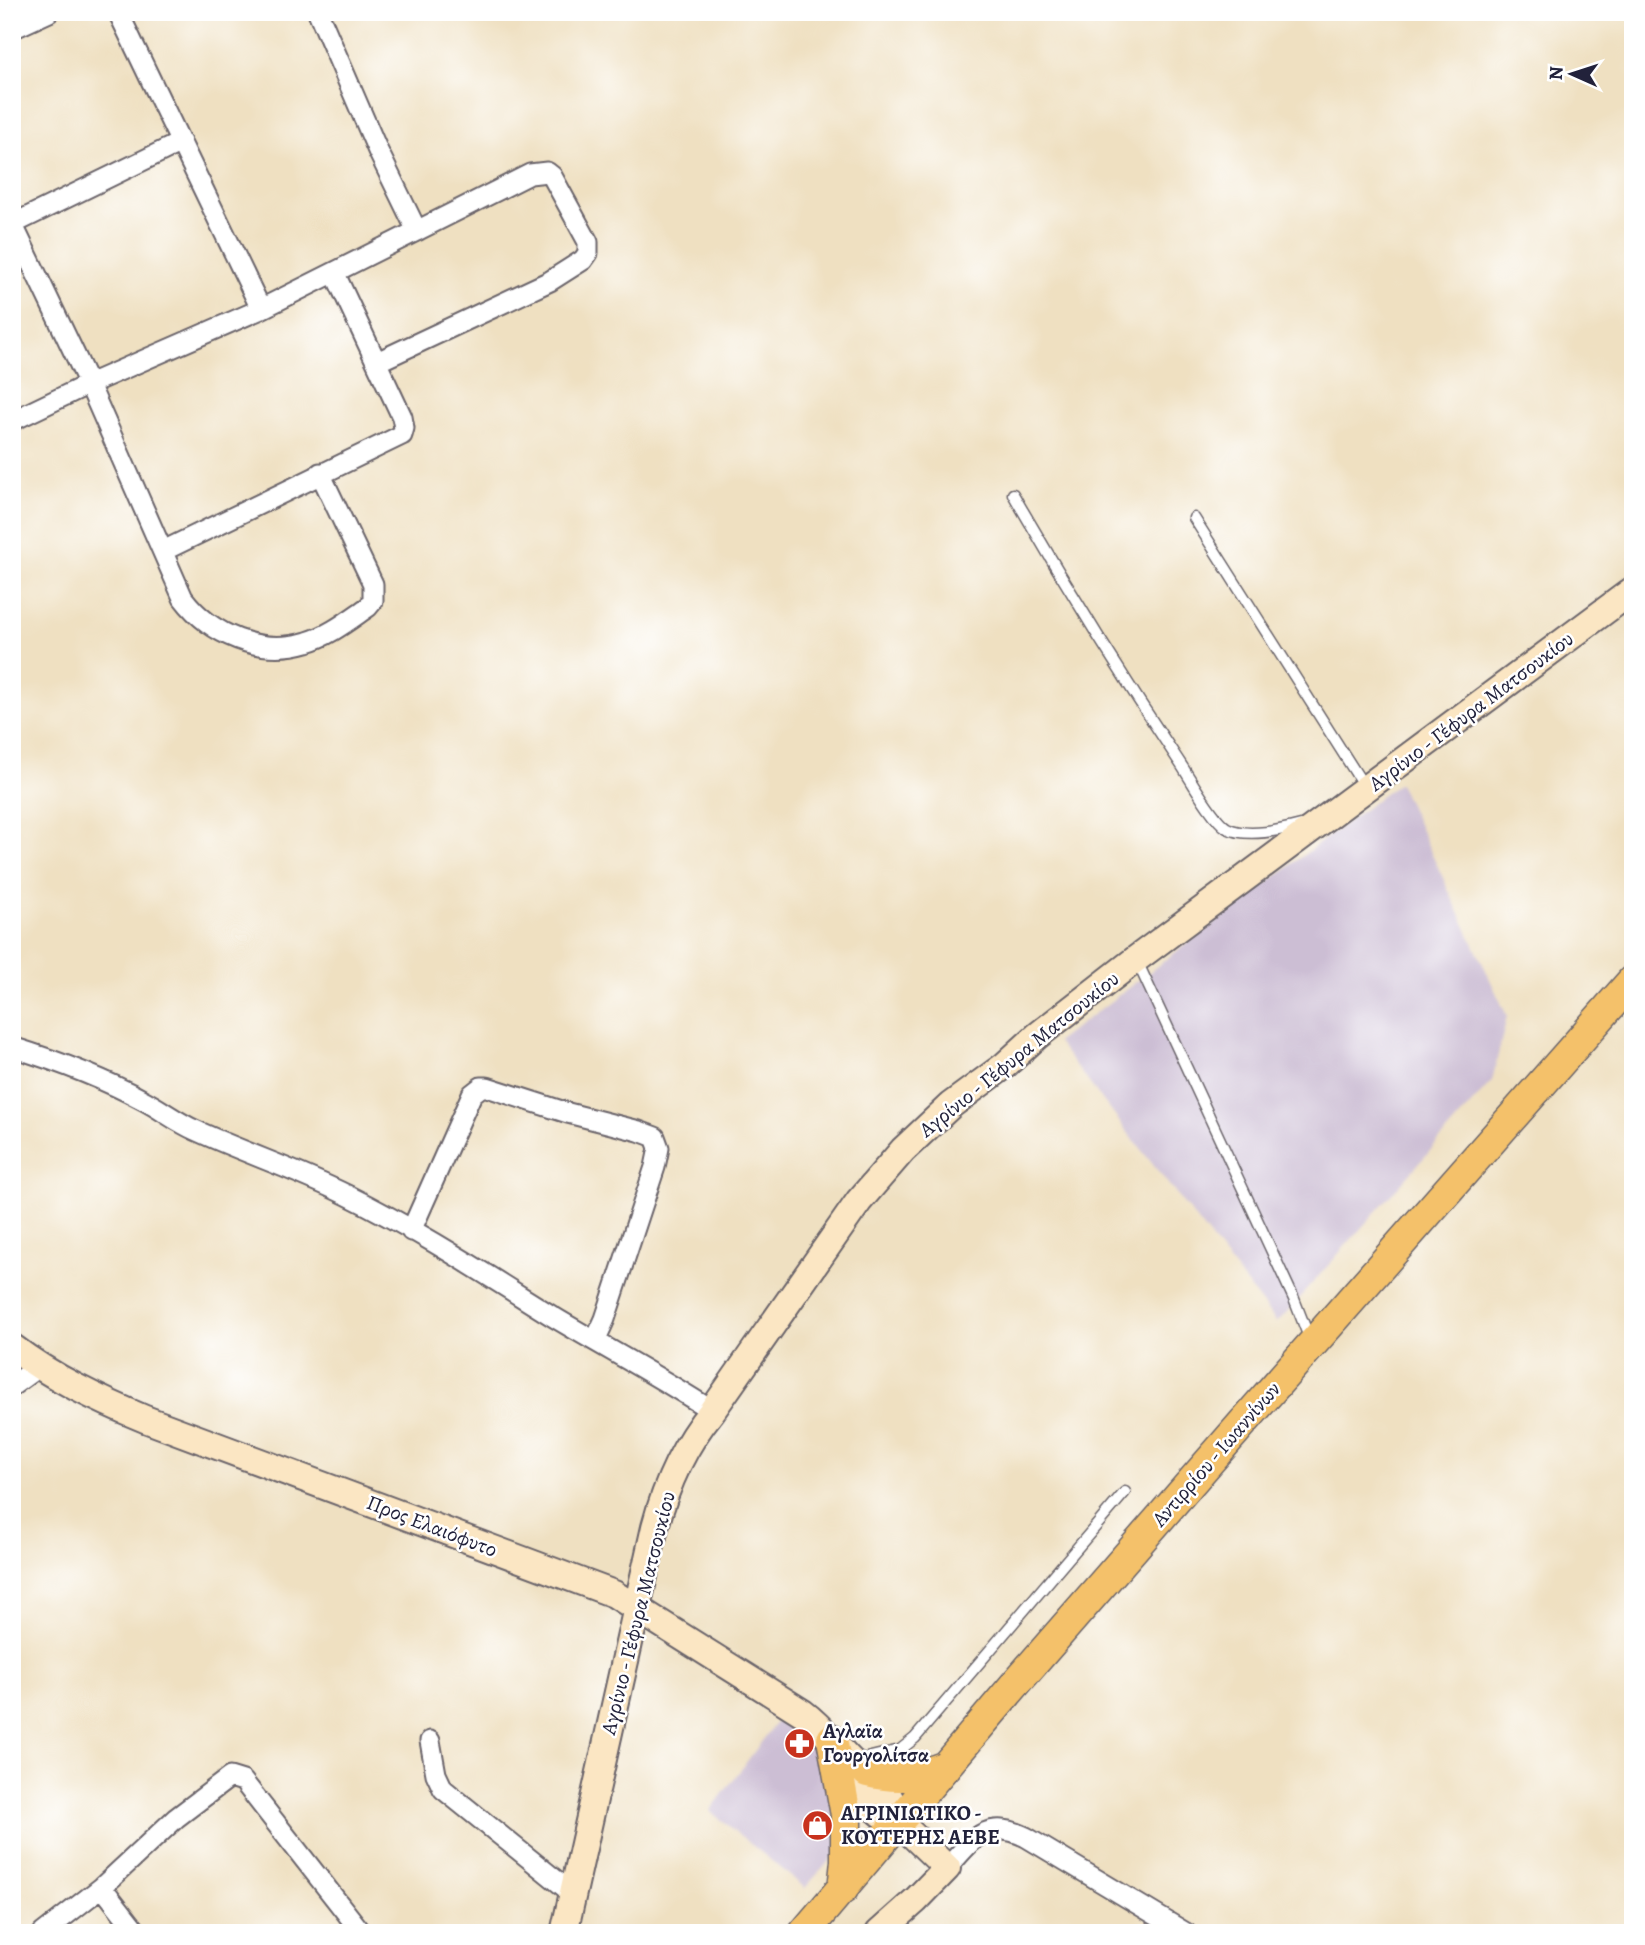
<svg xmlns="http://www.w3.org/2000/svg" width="1645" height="1945" viewBox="0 0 1645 1945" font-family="Alegreya,serif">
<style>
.industrial{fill:#ccbed4}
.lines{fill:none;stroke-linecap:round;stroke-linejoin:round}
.lane-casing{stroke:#6a646a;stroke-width:13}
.street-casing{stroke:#6a646a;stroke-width:23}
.secondary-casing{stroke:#6a646a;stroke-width:30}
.primary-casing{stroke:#6a646a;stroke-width:33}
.lane{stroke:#fff;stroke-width:10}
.street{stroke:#fff;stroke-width:19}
.secondary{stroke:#fbe6c3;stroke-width:26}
.primary{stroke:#f4c16a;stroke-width:30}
.labels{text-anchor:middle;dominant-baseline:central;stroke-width:5;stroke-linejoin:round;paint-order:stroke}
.street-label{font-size:21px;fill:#22223b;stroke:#fff}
.poi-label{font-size:21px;font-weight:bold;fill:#22223b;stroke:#fff;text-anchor:start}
</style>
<rect width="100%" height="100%" fill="#fff"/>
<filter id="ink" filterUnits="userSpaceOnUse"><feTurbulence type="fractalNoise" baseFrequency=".0143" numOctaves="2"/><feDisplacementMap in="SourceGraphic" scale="14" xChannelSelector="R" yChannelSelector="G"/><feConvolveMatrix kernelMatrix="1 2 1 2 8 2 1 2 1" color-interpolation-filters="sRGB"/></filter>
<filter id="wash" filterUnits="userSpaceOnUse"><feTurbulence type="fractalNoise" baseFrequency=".00686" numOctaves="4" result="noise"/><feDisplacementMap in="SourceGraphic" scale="28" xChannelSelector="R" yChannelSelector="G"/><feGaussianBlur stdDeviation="1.57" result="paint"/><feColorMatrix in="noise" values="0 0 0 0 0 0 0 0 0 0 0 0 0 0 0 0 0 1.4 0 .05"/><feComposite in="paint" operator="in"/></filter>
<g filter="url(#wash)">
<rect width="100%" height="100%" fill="#efe0c1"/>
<path class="industrial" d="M 1399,783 L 1507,1016 L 1492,1081 L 1277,1323 L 1057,1042 Z
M 780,1717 L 823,1745 L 839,1850 L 805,1888 L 710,1811 Z"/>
</g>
<g filter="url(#ink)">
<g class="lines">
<defs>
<path id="lane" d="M 1013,494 C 1066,586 1121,675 1180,763 C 1190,778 1213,820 1227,828 C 1246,838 1282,830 1301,825
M 1194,518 L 1364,786
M 1136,959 L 1294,1299 L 1310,1340
M 858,1760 L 900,1750 L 915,1738 L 1125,1492"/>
<path id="street" d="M 118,12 L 261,309
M 318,12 L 378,151 L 417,231
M 12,29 L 49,12
M 12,223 L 89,384 L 183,598 C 211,635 260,656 307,642 C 329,636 349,620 368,607 L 373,601 L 373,584 L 320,473
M 13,224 L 181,142
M 12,421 L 89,384 L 261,309 L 530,174 L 547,172 L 552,176 L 588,242 L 588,253 L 583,260 L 550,281 L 377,362
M 163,551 L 402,435 L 404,428 L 402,417 L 335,274
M 12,1047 C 57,1061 103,1078 145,1101 C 162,1110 177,1122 195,1130 C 245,1153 297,1170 347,1195 C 420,1231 488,1276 557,1319 C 609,1350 662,1378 712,1411
M 411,1231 L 472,1094 L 481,1087 L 487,1087 L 568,1113 L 639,1131 L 655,1137 L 659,1148 L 655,1167 L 605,1319 L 595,1341
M 12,1386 L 38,1367
M 430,1741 L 436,1774 L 443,1789 L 573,1894
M 947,1868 C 972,1841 986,1817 1026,1837 L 1186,1933
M 102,1887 L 138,1933
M 43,1933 L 102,1887 L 176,1818 L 230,1777 L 243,1781 L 362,1933"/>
<path id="secondary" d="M 12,1347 C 53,1378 97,1399 145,1419 L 614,1594 L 803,1713 C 822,1727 834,1744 850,1760 C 855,1765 862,1768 868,1773 C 885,1786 894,1802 900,1823
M 851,1761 L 855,1777 L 868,1802 L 882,1814 L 900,1823 L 947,1868 L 916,1900 L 879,1933
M 564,1933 L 655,1527 C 666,1485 684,1445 712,1411 L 859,1201 L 903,1150 L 951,1105 L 1004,1066 L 1037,1036 L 1136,959 L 1633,590"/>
<path id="primary" d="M 832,1739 L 846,1815 L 846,1861 L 843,1889
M 867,1772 C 896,1779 919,1777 946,1766
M 804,1933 L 1017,1682 L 1262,1401 L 1633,980"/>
</defs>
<use href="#lane" class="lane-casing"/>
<use href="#street" class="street-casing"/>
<use href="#secondary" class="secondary-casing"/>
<use href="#primary" class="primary-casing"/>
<use href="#lane" class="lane"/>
<use href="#street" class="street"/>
<use href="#secondary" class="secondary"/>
<use href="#primary" class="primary"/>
</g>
</g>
<defs>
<symbol id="pharmacy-disc" viewBox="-11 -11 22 22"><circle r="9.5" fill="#c8321e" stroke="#fff"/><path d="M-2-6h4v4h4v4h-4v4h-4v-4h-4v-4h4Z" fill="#fff"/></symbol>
<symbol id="shop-disc" viewBox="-11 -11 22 22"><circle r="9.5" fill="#c8321e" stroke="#fff"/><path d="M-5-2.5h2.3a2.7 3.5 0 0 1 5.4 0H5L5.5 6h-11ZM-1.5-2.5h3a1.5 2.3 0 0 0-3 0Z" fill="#fff"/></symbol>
</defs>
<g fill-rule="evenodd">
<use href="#pharmacy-disc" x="782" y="1726" width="35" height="35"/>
<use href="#shop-disc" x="800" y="1808" width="35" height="35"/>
</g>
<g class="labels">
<g class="street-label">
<text transform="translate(1471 711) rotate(-37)">Αγρίνιο - Γέφυρα Ματσουκίου</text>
<text transform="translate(1019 1054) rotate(-39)">Αγρίνιο - Γέφυρα Ματσουκίου</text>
<text transform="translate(1216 1454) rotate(-49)">Αντιρρίου - Ιωαννίνων</text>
<text transform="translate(432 1526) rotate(21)">Προς Ελαιόφυτο</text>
<text transform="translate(638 1613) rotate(-76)">Αγρίνιο - Γέφυρα Ματσουκίου</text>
</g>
<g class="poi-label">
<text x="823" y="1731">Αγλαϊα<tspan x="823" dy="24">Γουργολίτσα</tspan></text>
<text x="841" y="1813">ΑΓΡΙΝΙΩΤΙΚΟ -<tspan x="841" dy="24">ΚΟΥΤΕΡΗΣ ΑΕΒΕ</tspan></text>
</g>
</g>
<rect width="1645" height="1945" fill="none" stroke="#fff" stroke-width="42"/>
<g transform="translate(1572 74) rotate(273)" stroke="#ffffff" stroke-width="5" paint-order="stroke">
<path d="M0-5L12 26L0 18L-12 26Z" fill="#22223b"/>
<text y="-10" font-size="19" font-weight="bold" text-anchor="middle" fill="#22223b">N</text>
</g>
</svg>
